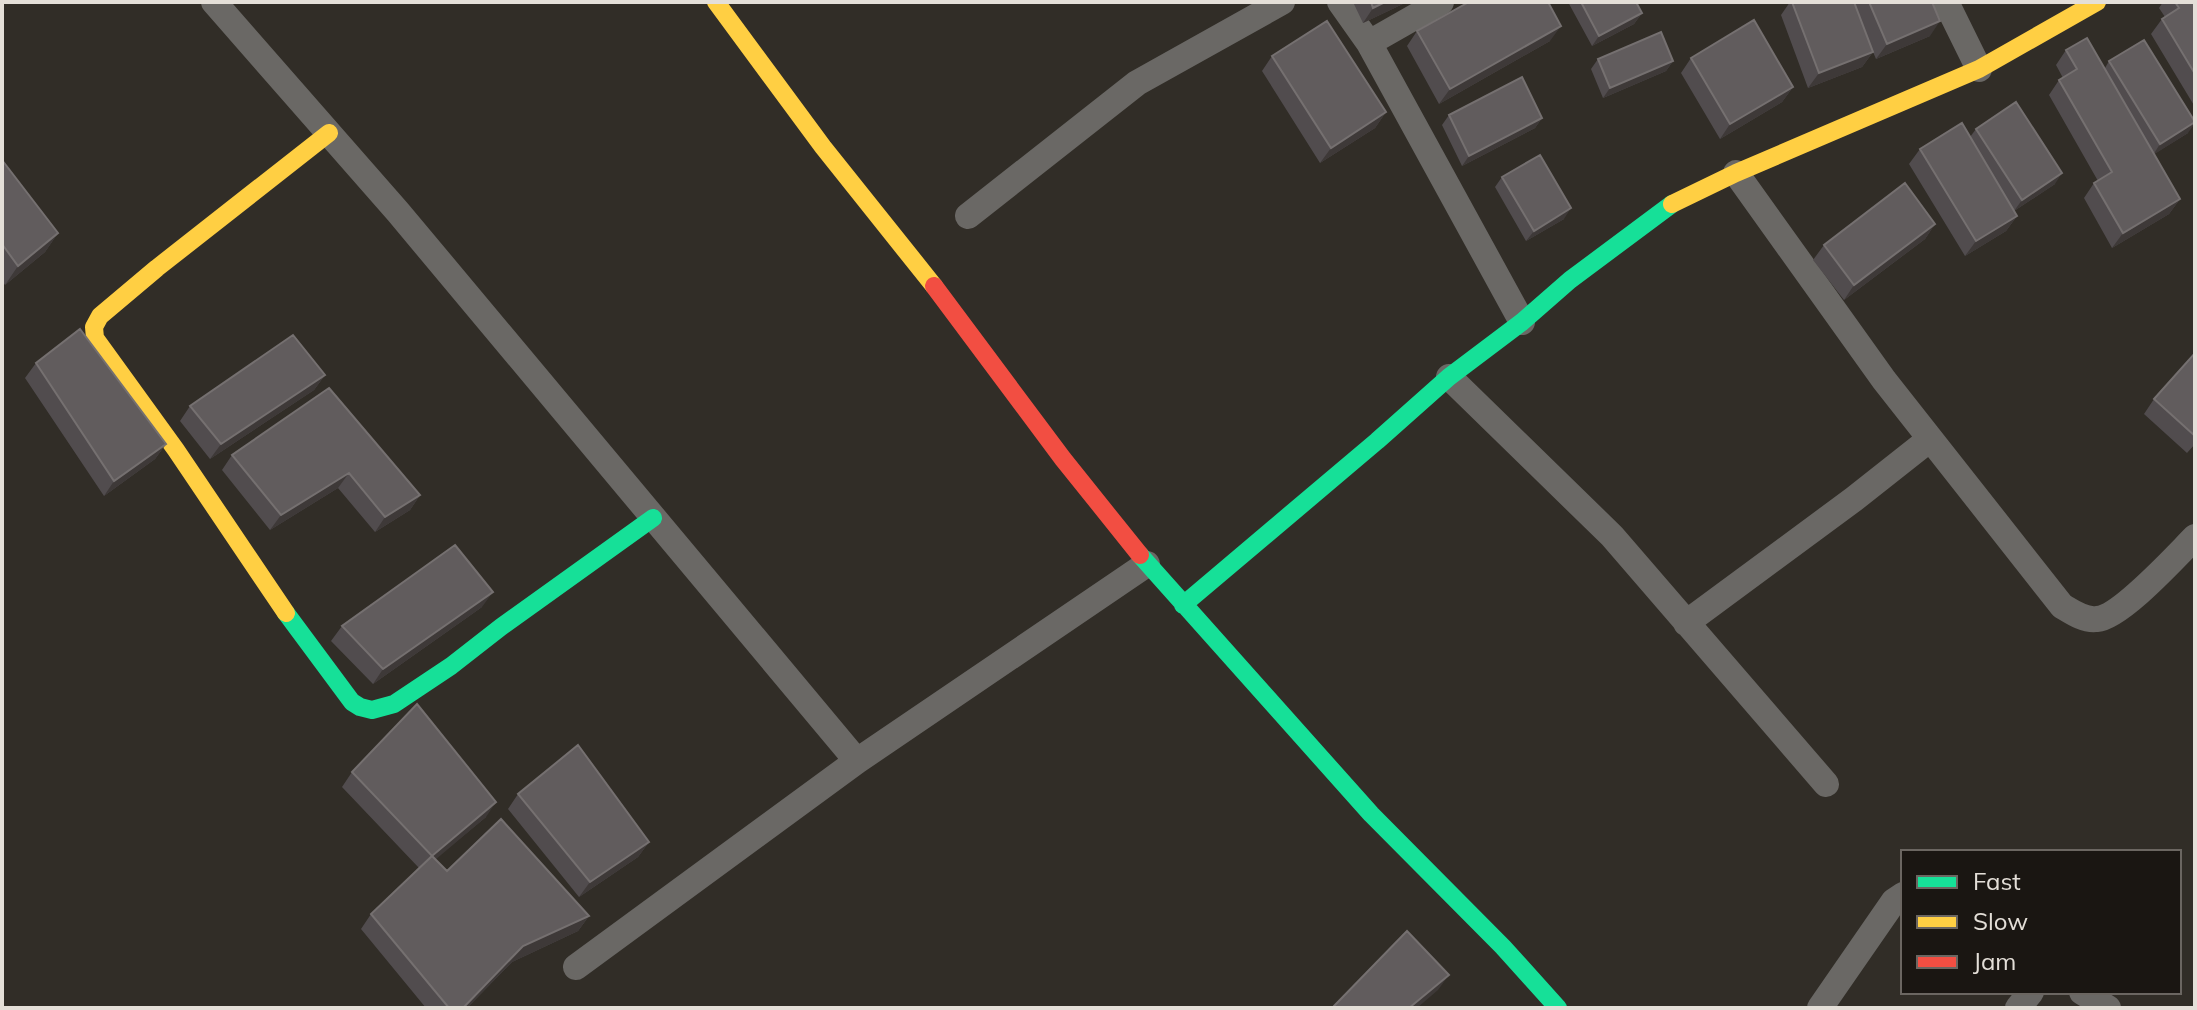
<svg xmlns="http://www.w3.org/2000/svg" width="2197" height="1010" viewBox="0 0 2197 1010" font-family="Mulish,sans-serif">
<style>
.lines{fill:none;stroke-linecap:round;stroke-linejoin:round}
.street{stroke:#6a6865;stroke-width:26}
.fast{stroke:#16e098;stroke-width:18}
.slow{stroke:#ffcf43;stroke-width:18}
.jam{stroke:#f24e42;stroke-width:18}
.wall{fill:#514c4e}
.shaded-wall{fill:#3e3938}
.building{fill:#615c5d;stroke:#757070;stroke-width:2}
</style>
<rect width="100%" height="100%" fill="#312d27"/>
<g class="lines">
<path class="street" d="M 214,2 L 398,212 L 857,761
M 1340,2 L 1369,43 L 1522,322
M 1946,2 L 1979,69
M 1369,43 L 1441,2
M 1736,173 L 1884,380 L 2062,606 C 2072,612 2085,621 2097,619 C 2121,617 2176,556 2195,537
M 968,216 L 1137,83 L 1282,2
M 1449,377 L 1612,536 L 1826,784
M 1686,623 L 1854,499 L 1930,439
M 576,967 L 857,761 L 1147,564
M 2082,992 L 2108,1008
M 1820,1008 L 1894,901 L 1903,895
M 2018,1008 L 2031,992"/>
<path class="fast" d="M 1140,555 L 1371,814 L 1503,947 L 1558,1008
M 1183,605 L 1377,441 L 1449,377 L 1522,322 L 1570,280 L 1672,204
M 286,613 L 352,702 L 360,707 L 372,710 L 394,704 L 451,666 L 501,627 L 653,518"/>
<path class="slow" d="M 716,2 L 823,147 L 934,286
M 1672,204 L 1736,173 L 1979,69 L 2097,2
M 286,613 L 176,450 L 95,338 L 94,327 L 100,316 L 157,268 L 329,133"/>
<path class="jam" d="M 934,286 L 1063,459 L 1140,555"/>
</g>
<path class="wall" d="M 1353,2 L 1407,2 L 1363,23 Z
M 1568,2 L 1636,2 L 1642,13 L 1634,24 L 1592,46 Z
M 1790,2 L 1932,2 L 1930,36 L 1876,59 L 1865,33 L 1873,52 L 1862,67 L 1808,88 L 1781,15 Z
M 2163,2 L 2195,2 L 2195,107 L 2151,34 L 2162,19 L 2165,17 L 2159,8 Z
M 1417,31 L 1550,41 L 1439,104 L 1407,46 Z
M 2066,50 L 2105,68 L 2109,61 L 2188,133 L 2154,154 L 2180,199 L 2169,214 L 2112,248 L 2084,198 L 2094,183 L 2098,181 L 2049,95 L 2059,80 L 2063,78 L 2056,65 Z
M 1272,56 L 1386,112 L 1375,128 L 1320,163 L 1262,71 Z
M 1691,58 L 1793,87 L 1782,102 L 1720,139 L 1681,73 Z
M 1598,59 L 1673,61 L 1666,71 L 1603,98 L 1591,69 Z
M 1449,115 L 1542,118 L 1535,128 L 1462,166 L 1442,125 Z
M 1976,129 L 2055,184 L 2014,211 L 2017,216 L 2006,231 L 1965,256 L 1909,164 L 1920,149 L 1970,137 Z
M 2,160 L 58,233 L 45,252 L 5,285 L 2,281 Z
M 1502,177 L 1564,219 L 1526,241 L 1495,187 Z
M 1935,224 L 1925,239 L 1844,300 L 1813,260 L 1824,245 Z
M 2195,353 L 2195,444 L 2187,453 L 2144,414 L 2154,399 Z
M 36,363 L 166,444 L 155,459 L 104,496 L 25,378 Z
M 325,375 L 314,390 L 210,459 L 180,421 L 190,406 Z
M 329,388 L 420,495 L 410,510 L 375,532 L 338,488 L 270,530 L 222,470 L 232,455 Z
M 482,607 L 373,684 L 331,641 L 342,626 Z
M 352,772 L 486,817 L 435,859 L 447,871 L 589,916 L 578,931 L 512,962 L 467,1008 L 426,1008 L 361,929 L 371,914 L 419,868 L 342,787 Z
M 518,794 L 649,842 L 638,857 L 579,897 L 508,809 Z"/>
<path class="shaded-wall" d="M 1385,2 L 1407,2 L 1363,23 L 1373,8 Z
M 1642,13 L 1634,24 L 1592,46 L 1599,36 Z
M 1940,21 L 1930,36 L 1876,59 L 1887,44 Z
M 1561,26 L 1550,41 L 1439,104 L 1450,89 Z
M 1873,52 L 1862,67 L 1808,88 L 1819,73 Z
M 1673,61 L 1666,71 L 1603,98 L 1610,88 Z
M 1793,87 L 1782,102 L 1720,139 L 1730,124 Z
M 1386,112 L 1375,128 L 1320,163 L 1331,148 Z
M 1542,118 L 1535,128 L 1462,166 L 1469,156 Z
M 2195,123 L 2188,133 L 2153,155 L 2160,144 Z
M 2062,173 L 2055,184 L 2014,211 L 2022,200 Z
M 2180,199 L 2169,214 L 2112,248 L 2123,233 Z
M 1571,208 L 1564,219 L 1526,241 L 1534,231 Z
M 2017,216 L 2006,231 L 1965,256 L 1976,241 Z
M 1935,224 L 1925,239 L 1844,300 L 1854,285 Z
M 58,233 L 45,252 L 5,285 L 18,266 Z
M 325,375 L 314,390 L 210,459 L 221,444 Z
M 166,444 L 155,459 L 104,496 L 114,481 Z
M 349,473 L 338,488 L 270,530 L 281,515 Z
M 420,495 L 410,510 L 375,532 L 385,517 Z
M 493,592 L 482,607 L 373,684 L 383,669 Z
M 496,802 L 486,817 L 422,871 L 432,856 Z
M 649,842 L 638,857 L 579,897 L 590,882 Z
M 589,916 L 578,931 L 512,962 L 467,1008 L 463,1008 L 523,946 Z
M 1449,975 L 1438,990 L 1417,1008 L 1409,1008 Z"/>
<path class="building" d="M 1371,2 L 1385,2 L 1373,8 Z
M 1469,2 L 1548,2 L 1561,26 L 1450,89 L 1417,31 Z
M 1581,2 L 1636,2 L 1642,13 L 1599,36 Z
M 1792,2 L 1854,2 L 1873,52 L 1819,73 Z
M 1869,2 L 1932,2 L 1940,21 L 1887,44 Z
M 2175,2 L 2195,2 L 2195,74 L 2162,19 L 2179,8 Z
M 1754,20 L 1793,87 L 1730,124 L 1691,58 Z
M 1327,21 L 1386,112 L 1331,148 L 1272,56 Z
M 1661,32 L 1673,61 L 1610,88 L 1598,59 Z
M 2087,38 L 2180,199 L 2123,233 L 2094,183 L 2112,172 L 2059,80 L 2077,69 L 2066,50 Z
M 2144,40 L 2195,122 L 2160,144 L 2109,61 Z
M 1522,77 L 1542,118 L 1469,156 L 1449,115 Z
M 2016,102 L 2062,173 L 2022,200 L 1976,129 Z
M 1962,123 L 2017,216 L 1976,241 L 1920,149 Z
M 1540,155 L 1571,208 L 1534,231 L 1502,177 Z
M 2,160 L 58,233 L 18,266 L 2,244 Z
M 1905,183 L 1935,224 L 1854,285 L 1824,245 Z
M 80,329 L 166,444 L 114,481 L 36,363 Z
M 293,335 L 325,375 L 221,444 L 190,406 Z
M 2195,353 L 2195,436 L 2154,399 Z
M 329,388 L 420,495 L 385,517 L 349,473 L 281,515 L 232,455 Z
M 455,545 L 493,592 L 383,669 L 342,626 Z
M 417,704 L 496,802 L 432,856 L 352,772 Z
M 578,745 L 649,842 L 590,882 L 518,794 Z
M 501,819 L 589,916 L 523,946 L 463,1008 L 449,1008 L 371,914 L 432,856 L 447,871 Z
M 1407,931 L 1449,975 L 1409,1008 L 1335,1008 L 1334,1006 Z"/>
<rect width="2197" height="1010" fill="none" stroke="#e4dfd8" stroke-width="8"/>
<rect x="1901" y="850" width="280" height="144" fill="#1a1612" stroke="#6b6661" stroke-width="2"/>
<rect x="1917" y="876" width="40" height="12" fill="#16e098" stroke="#6b6661" stroke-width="2"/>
<text x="1973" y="890" font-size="24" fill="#e4dfd8">Fast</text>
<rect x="1917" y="916" width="40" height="12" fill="#ffcf43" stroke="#6b6661" stroke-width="2"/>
<text x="1973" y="930" font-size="24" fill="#e4dfd8">Slow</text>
<rect x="1917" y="956" width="40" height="12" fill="#f24e42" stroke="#6b6661" stroke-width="2"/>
<text x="1973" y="970" font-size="24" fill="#e4dfd8">Jam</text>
</svg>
